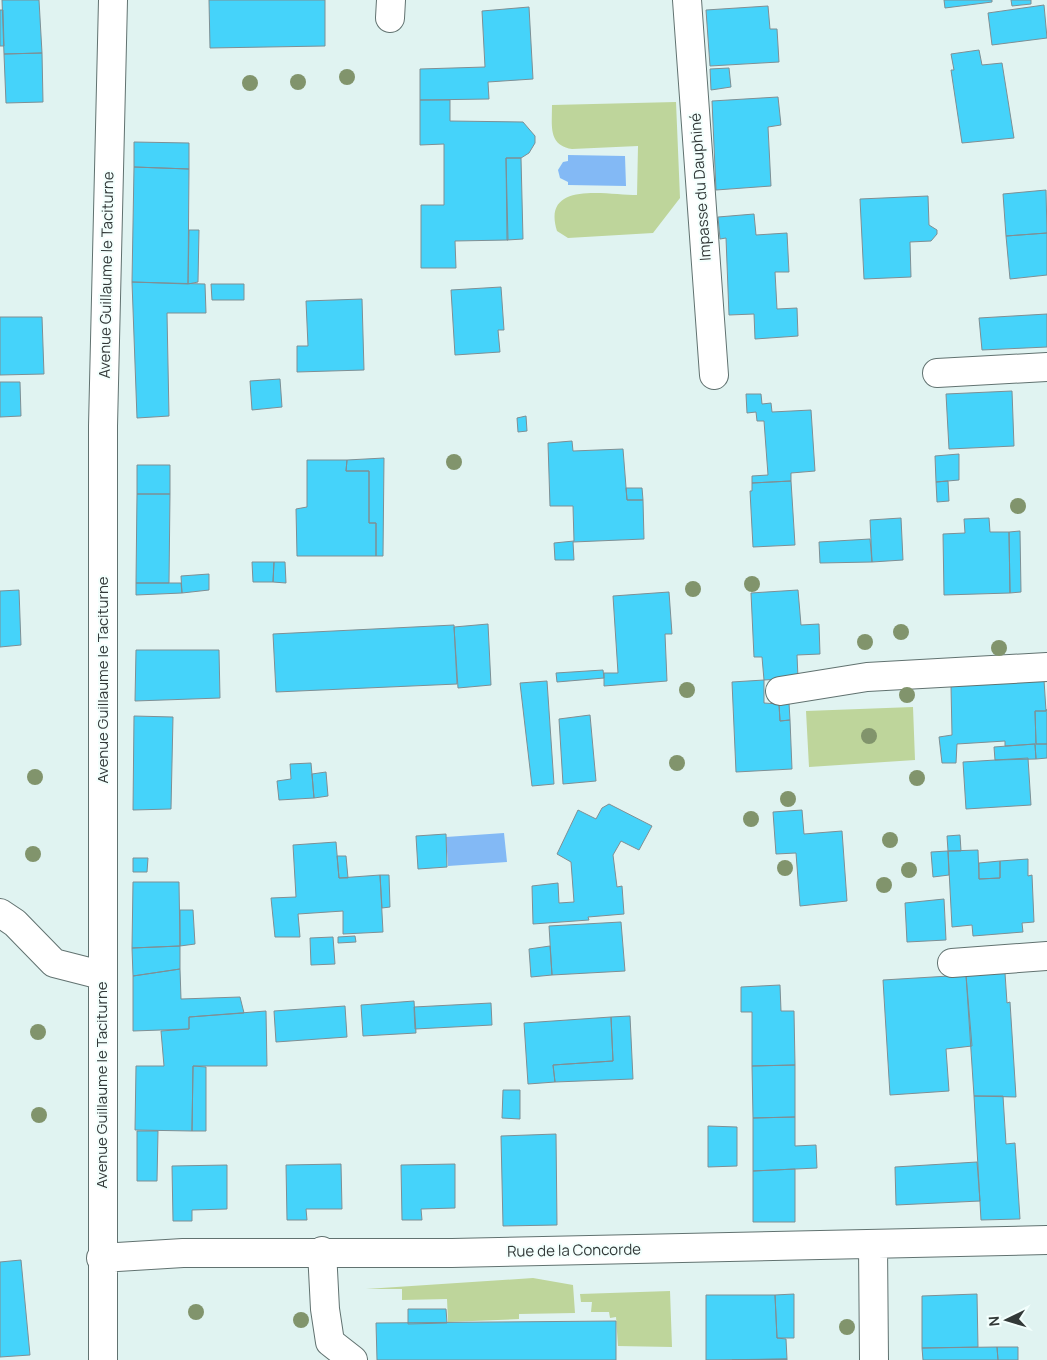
<svg xmlns="http://www.w3.org/2000/svg" width="1047" height="1360" viewBox="0 0 1047 1360" font-family="Manrope,sans-serif">
<style>
.green{fill:#bed59b}
.water{fill:#83b9f5}
.building{fill:#45d3fa;stroke:#7f8f94}
.lines{fill:none;stroke-linecap:round;stroke-linejoin:round}
.minor-casing{stroke:#617270;stroke-width:30}
.minor{stroke:#fff;stroke-width:28}
.tree{fill:#81946c}
.labels{text-anchor:middle;dominant-baseline:central;stroke-width:4;stroke-linejoin:round;paint-order:stroke}
.street-label{font-size:15px;fill:#323938;stroke:#f3fffd}
</style>
<rect width="100%" height="100%" fill="#e0f3f1"/>
<path class="green" d="M 676,102 L 680,198 L 653,233 L 568,238 L 557,231 C 541,180 607,195 637,195 L 638,146 L 572,149 C 548,145 552,126 552,105 Z
M 913,707 L 915,760 L 809,767 L 806,711 Z
M 533,1278 L 573,1285 L 575,1313 L 519,1314 L 519,1319 L 448,1322 L 447,1299 L 402,1300 L 402,1289 L 366,1289 Z
M 670,1291 L 672,1347 L 618,1346 L 616,1317 L 610,1318 L 609,1312 L 591,1312 L 592,1302 L 581,1302 L 580,1294 Z"/>
<path class="water" d="M 568,155 L 625,156 L 626,186 L 568,185 L 568,182 L 560,178 L 558,170 L 563,162 L 568,161 Z
M 504,833 L 507,862 L 448,866 L 446,837 Z"/>
<path class="building" d="M 2,0 L 39,0 L 42,53 L 4,54 Z
M 209,0 L 325,0 L 325,46 L 210,48 Z
M 944,0 L 992,0 L 992,2 L 945,8 Z
M 1011,0 L 1031,0 L 1031,4 L 1012,6 Z
M 1044,5 L 1047,38 L 992,45 L 988,13 Z
M 768,6 L 770,29 L 777,29 L 779,62 L 710,66 L 706,10 Z
M 529,7 L 533,79 L 488,82 L 489,99 L 420,100 L 420,69 L 485,67 L 482,11 Z
M 0,10 L 3,10 L 4,46 L 0,46 Z
M 979,50 L 982,65 L 1002,63 L 1014,138 L 962,143 L 951,70 L 954,70 L 951,54 Z
M 42,53 L 43,102 L 6,103 L 4,54 Z
M 729,68 L 731,87 L 711,90 L 710,69 Z
M 778,97 L 781,125 L 768,127 L 771,186 L 716,190 L 712,101 Z
M 420,100 L 450,100 L 450,121 L 523,122 L 535,136 L 535,143 L 529,153 L 521,158 L 506,158 L 508,240 L 455,241 L 456,268 L 421,268 L 421,205 L 444,205 L 444,144 L 420,145 Z
M 134,142 L 189,143 L 189,169 L 134,167 Z
M 506,158 L 521,158 L 523,239 L 507,240 Z
M 134,167 L 189,169 L 188,284 L 132,282 Z
M 1046,190 L 1047,233 L 1006,236 L 1003,194 Z
M 928,196 L 929,225 L 937,230 L 937,234 L 931,241 L 910,242 L 911,277 L 864,279 L 860,199 Z
M 754,214 L 756,235 L 787,233 L 789,272 L 775,272 L 777,309 L 797,308 L 798,336 L 755,339 L 754,314 L 729,315 L 726,238 L 720,239 L 718,217 Z
M 189,230 L 199,230 L 198,282 L 188,284 Z
M 1047,233 L 1047,275 L 1010,279 L 1006,236 Z
M 132,282 L 205,284 L 206,313 L 167,313 L 169,416 L 137,418 Z
M 211,284 L 244,284 L 244,300 L 212,300 Z
M 501,287 L 504,330 L 498,330 L 500,352 L 455,355 L 451,290 Z
M 362,299 L 364,370 L 297,372 L 297,346 L 308,346 L 306,301 Z
M 1047,314 L 1047,347 L 982,350 L 979,318 Z
M 0,317 L 42,317 L 44,374 L 0,375 Z
M 280,379 L 282,407 L 252,410 L 250,381 Z
M 0,382 L 20,382 L 21,416 L 0,417 Z
M 1012,391 L 1014,446 L 949,449 L 946,394 Z
M 746,394 L 761,394 L 762,404 L 771,403 L 772,412 L 811,410 L 815,471 L 791,473 L 791,481 L 752,483 L 752,476 L 768,475 L 764,421 L 757,421 L 756,412 L 747,413 Z
M 526,416 L 527,431 L 518,432 L 517,418 Z
M 572,441 L 573,451 L 623,449 L 627,500 L 643,500 L 644,539 L 573,542 L 574,560 L 555,560 L 554,543 L 574,541 L 573,506 L 550,506 L 548,443 Z
M 959,454 L 959,480 L 936,482 L 935,456 Z
M 384,458 L 383,556 L 376,556 L 376,523 L 369,523 L 369,471 L 346,471 L 347,460 Z
M 307,460 L 347,460 L 346,471 L 369,471 L 369,523 L 376,523 L 376,556 L 297,556 L 296,509 L 307,507 Z
M 137,465 L 170,465 L 170,494 L 137,494 Z
M 791,481 L 795,545 L 753,547 L 750,491 L 752,491 L 752,483 Z
M 948,481 L 949,501 L 937,502 L 936,482 Z
M 626,488 L 642,488 L 643,500 L 627,500 Z
M 137,494 L 170,494 L 169,583 L 136,583 Z
M 901,518 L 903,560 L 872,562 L 870,520 Z
M 989,518 L 990,532 L 1009,532 L 1010,593 L 944,595 L 943,534 L 965,533 L 964,519 Z
M 1020,531 L 1021,592 L 1010,593 L 1009,532 Z
M 870,539 L 872,562 L 820,563 L 819,542 Z
M 252,562 L 274,562 L 273,582 L 253,582 Z
M 274,562 L 285,562 L 286,583 L 273,582 Z
M 209,574 L 209,590 L 182,593 L 181,576 Z
M 136,583 L 181,583 L 182,593 L 136,595 Z
M 19,590 L 21,645 L 0,647 L 0,591 Z
M 798,590 L 801,625 L 819,624 L 820,654 L 797,655 L 798,678 L 764,680 L 762,657 L 754,657 L 751,593 Z
M 669,592 L 672,634 L 665,634 L 667,681 L 604,686 L 604,673 L 618,673 L 613,596 Z
M 488,624 L 491,685 L 458,688 L 454,627 Z
M 454,625 L 457,684 L 276,692 L 273,634 Z
M 136,650 L 219,650 L 220,698 L 135,701 Z
M 603,670 L 604,678 L 557,682 L 556,673 Z
M 764,680 L 764,703 L 779,704 L 780,721 L 790,720 L 792,769 L 736,772 L 732,682 Z
M 1044,680 L 1046,711 L 1035,711 L 1036,744 L 1047,744 L 1047,758 L 1036,759 L 1035,744 L 1005,746 L 1005,741 L 957,744 L 956,763 L 942,763 L 939,737 L 952,735 L 951,686 Z
M 547,681 L 554,784 L 532,786 L 520,683 Z
M 789,703 L 790,720 L 780,721 L 779,704 Z
M 1047,709 L 1047,744 L 1036,744 L 1035,711 L 1046,711 Z
M 590,715 L 596,781 L 563,784 L 559,719 Z
M 134,716 L 173,717 L 171,809 L 133,810 Z
M 1035,744 L 1036,759 L 995,760 L 994,747 Z
M 1028,758 L 1031,805 L 966,809 L 963,762 Z
M 311,763 L 314,798 L 279,800 L 277,781 L 291,779 L 290,764 Z
M 326,772 L 328,796 L 314,798 L 312,774 Z
M 609,804 L 652,826 L 639,850 L 621,841 L 613,855 L 617,887 L 622,886 L 624,914 L 588,917 L 589,920 L 533,924 L 532,886 L 558,883 L 559,903 L 574,902 L 571,862 L 557,854 L 578,810 L 596,819 L 602,808 Z
M 802,810 L 804,834 L 842,831 L 847,901 L 800,906 L 796,853 L 776,854 L 773,812 Z
M 446,834 L 447,867 L 418,869 L 416,836 Z
M 960,835 L 961,851 L 948,851 L 947,836 Z
M 336,842 L 339,878 L 380,875 L 383,932 L 343,934 L 343,911 L 298,914 L 300,937 L 275,937 L 271,898 L 296,897 L 293,845 Z
M 978,850 L 979,879 L 1000,878 L 1000,861 L 1028,859 L 1028,876 L 1032,875 L 1034,922 L 1022,923 L 1023,932 L 973,936 L 972,925 L 952,927 L 948,851 Z
M 948,851 L 949,875 L 933,877 L 931,852 Z
M 337,856 L 346,856 L 348,878 L 339,878 Z
M 133,858 L 148,858 L 147,872 L 133,872 Z
M 1000,861 L 1000,878 L 979,879 L 979,863 Z
M 380,875 L 389,875 L 390,907 L 382,908 Z
M 133,882 L 179,882 L 180,946 L 132,948 Z
M 944,899 L 946,940 L 907,942 L 905,903 Z
M 180,910 L 193,910 L 195,944 L 180,946 Z
M 621,922 L 625,971 L 552,975 L 549,926 Z
M 355,936 L 356,942 L 338,943 L 338,937 Z
M 333,937 L 335,964 L 311,965 L 310,938 Z
M 180,946 L 180,969 L 133,976 L 132,948 Z
M 550,946 L 552,975 L 531,977 L 529,949 Z
M 180,969 L 181,999 L 240,997 L 244,1013 L 189,1017 L 189,1029 L 133,1031 L 133,976 Z
M 1005,973 L 1007,1003 L 1010,1002 L 1016,1097 L 974,1096 L 966,975 Z
M 966,975 L 972,1046 L 946,1049 L 949,1091 L 890,1095 L 883,980 Z
M 780,985 L 781,1011 L 794,1011 L 795,1065 L 752,1066 L 752,1012 L 741,1012 L 741,987 Z
M 414,1001 L 416,1033 L 363,1036 L 361,1005 Z
M 491,1003 L 492,1025 L 415,1029 L 414,1007 Z
M 345,1006 L 347,1037 L 276,1042 L 274,1011 Z
M 266,1011 L 267,1066 L 193,1066 L 192,1131 L 135,1130 L 136,1066 L 164,1066 L 161,1031 L 189,1029 L 189,1017 Z
M 630,1016 L 633,1079 L 555,1082 L 553,1065 L 613,1061 L 611,1017 Z
M 611,1017 L 613,1061 L 553,1065 L 555,1082 L 528,1084 L 524,1023 Z
M 795,1065 L 795,1117 L 753,1118 L 752,1066 Z
M 193,1066 L 206,1067 L 206,1131 L 192,1131 Z
M 503,1090 L 520,1090 L 520,1119 L 502,1118 Z
M 974,1096 L 1003,1096 L 1006,1144 L 1015,1143 L 1020,1219 L 981,1220 Z
M 795,1117 L 795,1146 L 816,1145 L 817,1168 L 753,1171 L 753,1118 Z
M 708,1126 L 737,1127 L 737,1166 L 708,1167 Z
M 137,1131 L 158,1131 L 157,1181 L 137,1181 Z
M 556,1134 L 557,1225 L 503,1226 L 501,1136 Z
M 977,1162 L 980,1201 L 896,1205 L 895,1167 Z
M 341,1164 L 342,1209 L 306,1209 L 307,1220 L 287,1220 L 286,1165 Z
M 455,1164 L 455,1208 L 421,1209 L 422,1220 L 402,1220 L 401,1165 Z
M 227,1165 L 227,1209 L 192,1210 L 192,1221 L 173,1221 L 172,1166 Z
M 795,1169 L 795,1222 L 753,1222 L 753,1171 Z
M 21,1260 L 30,1355 L 0,1357 L 0,1262 Z
M 794,1294 L 794,1338 L 777,1338 L 775,1295 Z
M 977,1294 L 978,1347 L 922,1348 L 922,1296 Z
M 706,1295 L 775,1295 L 777,1338 L 786,1339 L 787,1359 L 706,1360 Z
M 408,1309 L 446,1309 L 447,1323 L 408,1324 Z
M 616,1321 L 616,1360 L 377,1360 L 376,1323 Z
M 997,1347 L 998,1360 L 923,1360 L 922,1348 Z
M 997,1347 L 1018,1347 L 1018,1360 L 998,1360 Z
M 787,1359 L 787,1360 L 732,1360 Z"/>
<g class="lines">
<defs>
<path id="minor" d="M 687,0 L 714,375
M 390,18 L 391,0
M 937,373 L 1047,367
M 780,691 L 867,677 L 1047,667
M 0,913 L 15,923 L 54,963 L 101,975
M 952,963 L 1047,956
M 873,1245 L 874,1360
M 322,1251 L 325,1309 L 330,1342 L 353,1360
M 101,1258 L 183,1253 L 452,1253 L 1047,1240
M 103,1360 L 103,426 L 113,0"/>
</defs>
<use href="#minor" class="minor-casing"/>
<use href="#minor" class="minor"/>
</g>
<g class="tree">
<circle cx="347" cy="77" r="8"/>
<circle cx="298" cy="82" r="8"/>
<circle cx="250" cy="83" r="8"/>
<circle cx="454" cy="462" r="8"/>
<circle cx="1018" cy="506" r="8"/>
<circle cx="752" cy="584" r="8"/>
<circle cx="693" cy="589" r="8"/>
<circle cx="901" cy="632" r="8"/>
<circle cx="865" cy="642" r="8"/>
<circle cx="999" cy="648" r="8"/>
<circle cx="687" cy="690" r="8"/>
<circle cx="907" cy="695" r="8"/>
<circle cx="869" cy="736" r="8"/>
<circle cx="677" cy="763" r="8"/>
<circle cx="35" cy="777" r="8"/>
<circle cx="917" cy="778" r="8"/>
<circle cx="788" cy="799" r="8"/>
<circle cx="751" cy="819" r="8"/>
<circle cx="890" cy="840" r="8"/>
<circle cx="33" cy="854" r="8"/>
<circle cx="785" cy="868" r="8"/>
<circle cx="909" cy="870" r="8"/>
<circle cx="884" cy="885" r="8"/>
<circle cx="38" cy="1032" r="8"/>
<circle cx="39" cy="1115" r="8"/>
<circle cx="196" cy="1312" r="8"/>
<circle cx="301" cy="1320" r="8"/>
<circle cx="847" cy="1327" r="8"/>
</g>
<g class="labels">
<g class="street-label">
<text transform="translate(700 187) rotate(-94)">Impasse du Dauphiné</text>
<text transform="translate(106 275) rotate(-89)">Avenue Guillaume le Taciturne</text>
<text transform="translate(102 680) rotate(-90)">Avenue Guillaume le Taciturne</text>
<text transform="translate(101 1085) rotate(-90)">Avenue Guillaume le Taciturne</text>
<text transform="translate(574 1250) rotate(-1)">Rue de la Concorde</text>
</g>
</g>
<g transform="translate(1007 1320) rotate(265)" stroke="#f3fffd" stroke-width="4" paint-order="stroke">
<path d="M0-4L9 19L0 12L-9 19Z" fill="#323938"/>
<text y="-8" font-size="14" font-weight="bold" text-anchor="middle" fill="#323938">N</text>
</g>
</svg>
